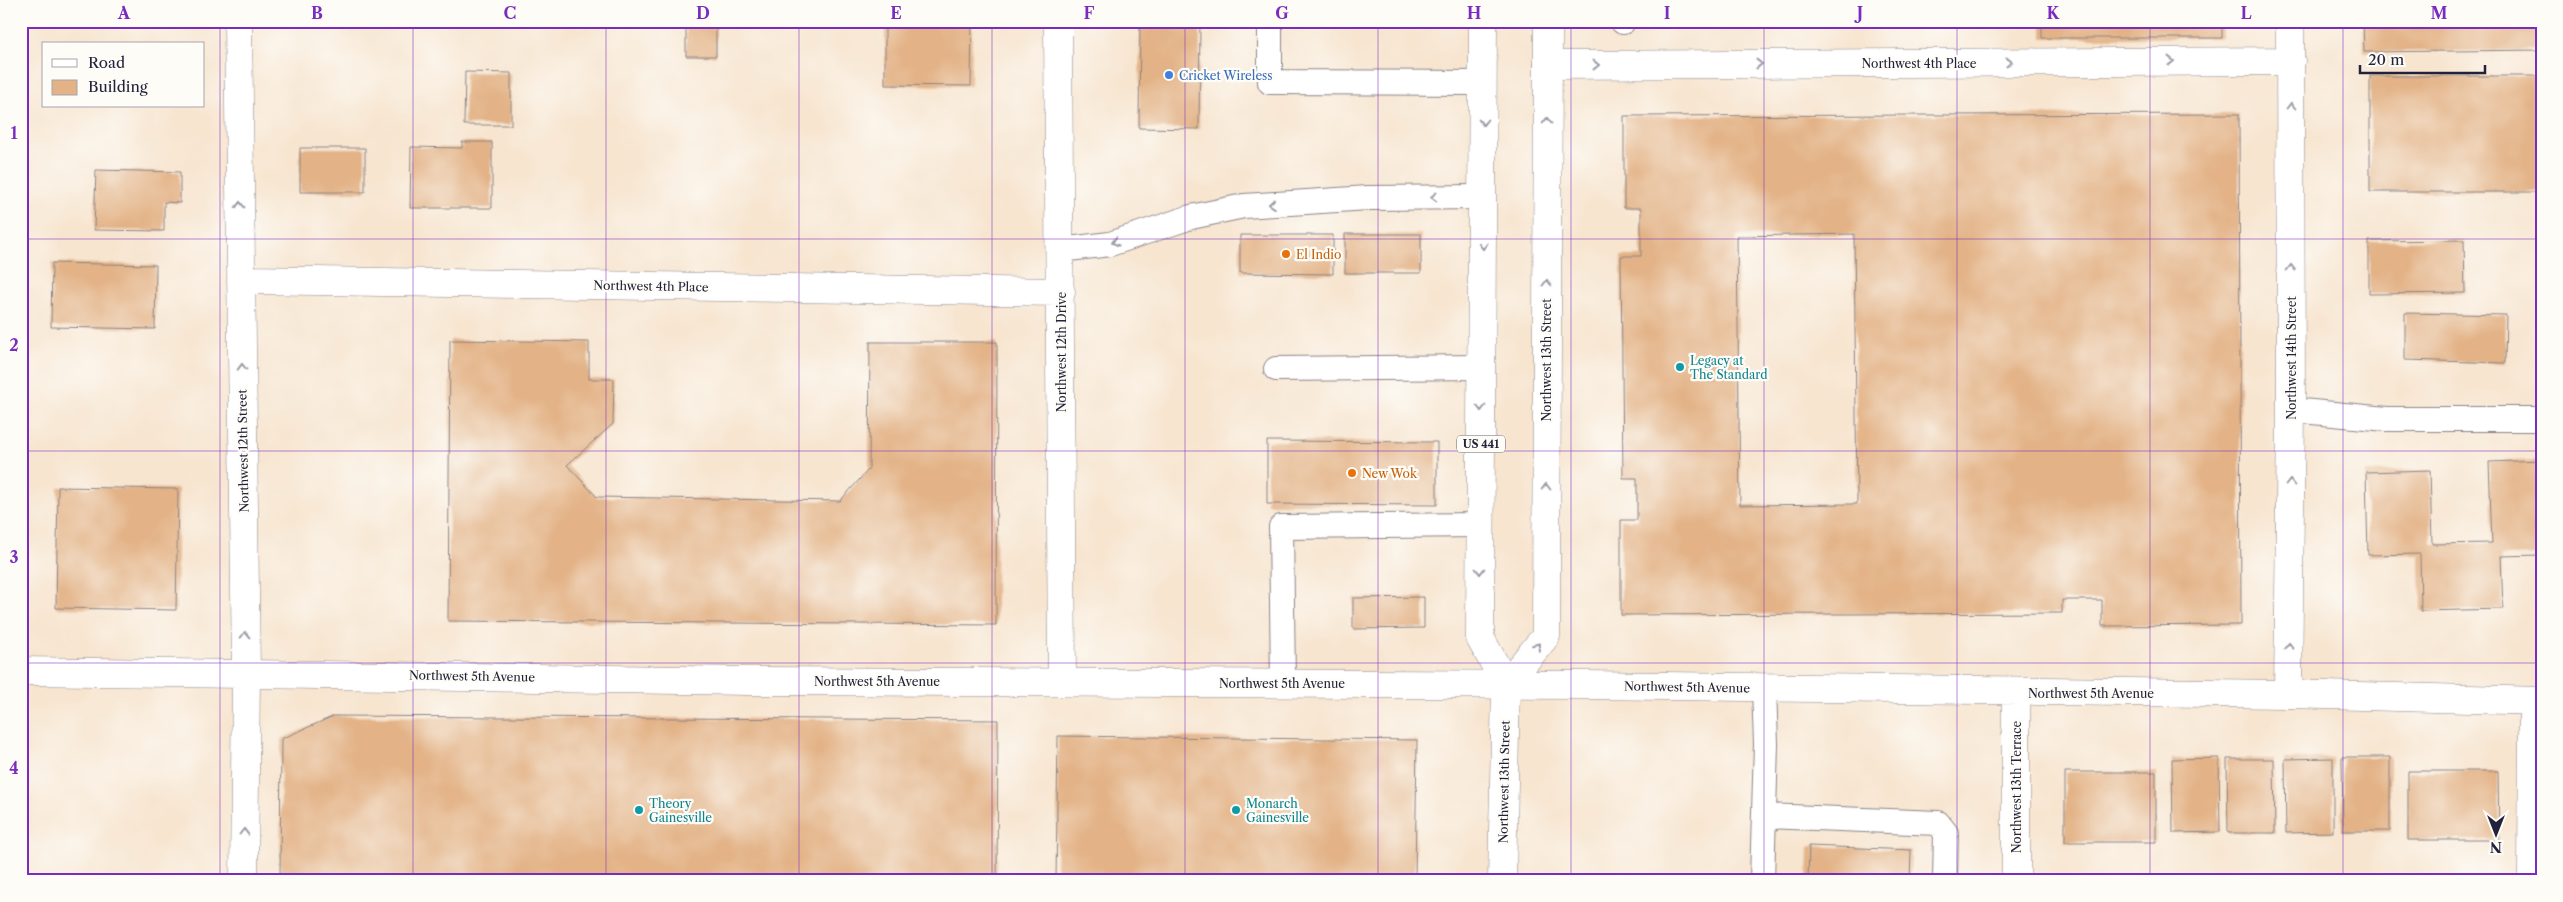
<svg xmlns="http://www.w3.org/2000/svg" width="2563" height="902" viewBox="0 0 2563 902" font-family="'Libre Caslon Text',serif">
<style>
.building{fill:#e3b286;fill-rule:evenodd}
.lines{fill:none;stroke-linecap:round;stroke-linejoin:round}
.lane-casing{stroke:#8c8486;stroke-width:26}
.street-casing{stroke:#8c8486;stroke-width:29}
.primary-casing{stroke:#8c8486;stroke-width:29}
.lane{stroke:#fff;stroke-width:24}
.street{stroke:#fff;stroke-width:28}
.primary{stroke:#fff;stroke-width:28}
.oneway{stroke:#9c9ca7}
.grid{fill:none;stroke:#7b2cbf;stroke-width:1;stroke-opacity:0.55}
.shop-dot{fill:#3f7fe0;stroke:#fdfcf7;stroke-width:2}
.food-dot{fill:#e8710a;stroke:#fdfcf7;stroke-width:2}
.culture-dot{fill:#0f9aa8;stroke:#fdfcf7;stroke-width:2}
.labels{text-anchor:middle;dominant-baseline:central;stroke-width:4.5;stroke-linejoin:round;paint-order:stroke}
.shield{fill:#fdfcf7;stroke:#646373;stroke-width:1}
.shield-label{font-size:11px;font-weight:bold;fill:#22223b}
.street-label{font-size:12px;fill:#22223b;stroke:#fdfcf7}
.shop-label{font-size:12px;fill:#366cbe;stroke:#fdfcf7;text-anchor:start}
.food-label{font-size:12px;fill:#c56008;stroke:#fdfcf7;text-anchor:start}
.culture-label{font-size:12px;fill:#0d838f;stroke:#fdfcf7;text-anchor:start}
.neatline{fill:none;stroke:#7b2cbf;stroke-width:2}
.grid-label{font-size:16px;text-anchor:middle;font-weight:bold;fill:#7b2cbf}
</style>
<rect width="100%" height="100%" fill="#fdfcf7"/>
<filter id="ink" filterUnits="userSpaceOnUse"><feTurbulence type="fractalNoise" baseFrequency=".02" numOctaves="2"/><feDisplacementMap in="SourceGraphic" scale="10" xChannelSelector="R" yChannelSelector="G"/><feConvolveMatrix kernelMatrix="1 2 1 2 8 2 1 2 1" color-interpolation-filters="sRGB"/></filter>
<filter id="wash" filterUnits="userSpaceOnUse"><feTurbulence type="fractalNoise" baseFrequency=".0096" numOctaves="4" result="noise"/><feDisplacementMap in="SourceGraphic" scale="20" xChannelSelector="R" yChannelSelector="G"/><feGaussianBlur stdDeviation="1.12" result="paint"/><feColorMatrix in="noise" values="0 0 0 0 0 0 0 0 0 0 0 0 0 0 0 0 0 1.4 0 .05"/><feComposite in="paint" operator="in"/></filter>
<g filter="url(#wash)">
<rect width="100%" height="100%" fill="#f7e5d0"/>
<g id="blocks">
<path class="building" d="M 686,21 L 716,21 L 716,56 L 686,56 Z
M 885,21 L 972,21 L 971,86 L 885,85 Z
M 1140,21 L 1200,21 L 1199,129 L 1139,128 Z
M 2042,21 L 2222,21 L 2222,38 L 2042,38 Z
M 2363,21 L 2542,21 L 2542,50 L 2364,52 Z
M 465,72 L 511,73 L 511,125 L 464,125 Z
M 2370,76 L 2542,76 L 2542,192 L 2370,192 Z
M 2239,114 L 2241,625 L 2102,626 L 2102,600 L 2062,600 L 2062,613 L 1621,615 L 1621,520 L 1637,520 L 1637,478 L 1623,478 L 1621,256 L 1641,256 L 1641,208 L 1624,208 L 1624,116 ZM 1854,234 L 1857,504 L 1740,505 L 1737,236 Z
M 462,142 L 492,142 L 492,208 L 410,208 L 411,147 L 462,148 Z
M 300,148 L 365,148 L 365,192 L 300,192 Z
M 96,170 L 180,172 L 180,203 L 164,202 L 164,231 L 94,230 Z
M 1345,234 L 1421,234 L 1421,273 L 1345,273 Z
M 1240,235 L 1333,235 L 1333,274 L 1240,273 Z
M 2464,240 L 2465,293 L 2369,294 L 2369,241 Z
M 52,263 L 156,265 L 155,329 L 51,327 Z
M 2405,313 L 2506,315 L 2505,363 L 2405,360 Z
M 450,340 L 589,342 L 589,379 L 614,379 L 613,424 L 567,465 L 597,497 L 840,501 L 869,469 L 870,342 L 997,342 L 996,625 L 448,621 Z
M 1267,441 L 1437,442 L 1437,505 L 1267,504 Z
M 2542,460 L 2542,555 L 2501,556 L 2503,609 L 2421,611 L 2420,554 L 2368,555 L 2366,472 L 2430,470 L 2432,544 L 2492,543 L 2489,462 Z
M 58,487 L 178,489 L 176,610 L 56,608 Z
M 1424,597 L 1424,628 L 1353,629 L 1353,598 Z
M 334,716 L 998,720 L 997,881 L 280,881 L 281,739 Z
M 1058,736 L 1417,740 L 1415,881 L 1056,881 Z
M 2342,757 L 2390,757 L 2390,831 L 2343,831 Z
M 2219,758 L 2220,832 L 2173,833 L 2172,759 Z
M 2333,758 L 2333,832 L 2286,833 L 2285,759 Z
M 2227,759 L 2274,759 L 2275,833 L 2228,833 Z
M 2408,771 L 2498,771 L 2499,840 L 2408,840 Z
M 2065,772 L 2156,772 L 2156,842 L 2065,842 Z
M 1809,846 L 1911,850 L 1910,881 L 1808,881 Z"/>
</g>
</g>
<g filter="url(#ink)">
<use href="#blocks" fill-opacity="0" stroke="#8c8486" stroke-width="1"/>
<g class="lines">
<defs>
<path id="lane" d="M 1270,21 L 1270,82 L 1483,83
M 1623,21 L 1623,22
M 1060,250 L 1110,244 L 1191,217 L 1244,206 L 1368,198 L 1483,197
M 1276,369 L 1482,367
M 2291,410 L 2387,419 L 2542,419
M 1283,683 L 1281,527 L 1481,525
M 1764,816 L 1938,823 L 1946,833 L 1945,881
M 1762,881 L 1766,744 L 1764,688"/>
<path id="street" d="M 238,21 L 246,672 L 244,881
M 1058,21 L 1062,682
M 1548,65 L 2291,61
M 241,280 L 1061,292
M 21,671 L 750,681 L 1586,685 L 2288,694 L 2542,701
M 2016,692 L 2016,881
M 2288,694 L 2291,410 L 2290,21
M 2532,881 L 2533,701"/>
<path id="primary" d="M 1483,21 L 1480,638 L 1506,684 L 1502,881
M 1506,684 L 1546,636 L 1548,21"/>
</defs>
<use href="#lane" class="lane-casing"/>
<use href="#street" class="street-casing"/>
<use href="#primary" class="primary-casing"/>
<use href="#lane" class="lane"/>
<use href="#street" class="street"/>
<use href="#primary" class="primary"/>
</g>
<defs><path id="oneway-chevron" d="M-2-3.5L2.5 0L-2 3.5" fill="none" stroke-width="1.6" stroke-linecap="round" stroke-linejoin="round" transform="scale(1.25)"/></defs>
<g class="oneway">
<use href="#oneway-chevron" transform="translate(2171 61)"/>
<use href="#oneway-chevron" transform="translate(2009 62)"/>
<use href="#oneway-chevron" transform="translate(1759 64)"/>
<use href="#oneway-chevron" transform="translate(1596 65)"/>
<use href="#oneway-chevron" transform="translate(2291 106) rotate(-90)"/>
<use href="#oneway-chevron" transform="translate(1547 121) rotate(-90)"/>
<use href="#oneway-chevron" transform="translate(1483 122) rotate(90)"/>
<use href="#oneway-chevron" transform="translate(1434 197) rotate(179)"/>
<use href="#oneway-chevron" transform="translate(1272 204) rotate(176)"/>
<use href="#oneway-chevron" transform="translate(240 205) rotate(-91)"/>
<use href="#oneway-chevron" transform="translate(1115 242) rotate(164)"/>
<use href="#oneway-chevron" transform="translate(1483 246) rotate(90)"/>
<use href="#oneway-chevron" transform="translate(2291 268) rotate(-90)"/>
<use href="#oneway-chevron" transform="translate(1547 283) rotate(-90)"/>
<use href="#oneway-chevron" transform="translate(242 367) rotate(-91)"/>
<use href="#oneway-chevron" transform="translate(1481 408) rotate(90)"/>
<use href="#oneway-chevron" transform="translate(2290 483) rotate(-90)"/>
<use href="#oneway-chevron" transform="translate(1546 487) rotate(-90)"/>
<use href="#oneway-chevron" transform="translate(1480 571) rotate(90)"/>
<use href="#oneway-chevron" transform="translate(245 635) rotate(-91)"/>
<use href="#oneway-chevron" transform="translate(1537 646) rotate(-51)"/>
<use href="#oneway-chevron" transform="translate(2289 646) rotate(-89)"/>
<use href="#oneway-chevron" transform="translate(244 832) rotate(-89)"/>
</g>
</g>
<path class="grid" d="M 220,21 L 220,881M 413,21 L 413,881M 606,21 L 606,881M 799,21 L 799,881M 992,21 L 992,881M 1185,21 L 1185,881M 1378,21 L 1378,881M 1571,21 L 1571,881M 1764,21 L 1764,881M 1957,21 L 1957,881M 2150,21 L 2150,881M 2343,21 L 2343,881M 21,239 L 2542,239M 21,451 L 2542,451M 21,663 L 2542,663"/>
<circle class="shop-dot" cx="1169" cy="75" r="5"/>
<g class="food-dot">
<circle cx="1286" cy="254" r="5"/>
<circle cx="1352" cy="473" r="5"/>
</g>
<g class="culture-dot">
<circle cx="1680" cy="367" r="5"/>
<circle cx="639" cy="810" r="5"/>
<circle cx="1236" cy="810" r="5"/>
</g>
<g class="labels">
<rect class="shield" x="1457" y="435.5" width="48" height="17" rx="4"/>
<g class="shield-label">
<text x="1481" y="444">US 441</text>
</g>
<g class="street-label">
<text x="1919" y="63">Northwest 4th Place</text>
<text transform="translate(651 286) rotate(1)">Northwest 4th Place</text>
<text transform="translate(1061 352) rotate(-90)">Northwest 12th Drive</text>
<text transform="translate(2291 358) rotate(-90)">Northwest 14th Street</text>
<text transform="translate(1546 360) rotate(-90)">Northwest 13th Street</text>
<text transform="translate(243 451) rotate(-91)">Northwest 12th Street</text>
<text transform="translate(472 676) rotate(1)">Northwest 5th Avenue</text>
<text x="877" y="681">Northwest 5th Avenue</text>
<text x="1282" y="683">Northwest 5th Avenue</text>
<text transform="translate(1687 687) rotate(1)">Northwest 5th Avenue</text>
<text x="2091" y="693">Northwest 5th Avenue</text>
<text transform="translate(1504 782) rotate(-89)">Northwest 13th Street</text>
<text transform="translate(2016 787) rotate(-90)">Northwest 13th Terrace</text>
</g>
<g class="shop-label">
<text x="1179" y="75">Cricket Wireless</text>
</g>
<g class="food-label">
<text x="1296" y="254">El Indio</text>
<text x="1362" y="473">New Wok</text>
</g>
<g class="culture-label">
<text x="1690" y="360">Legacy at<tspan x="1690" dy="14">The Standard</tspan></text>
<text x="649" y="803">Theory<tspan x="649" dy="14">Gainesville</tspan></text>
<text x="1246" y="803">Monarch<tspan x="1246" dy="14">Gainesville</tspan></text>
</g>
</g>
<rect width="2563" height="902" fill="none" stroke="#fdfcf7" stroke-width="55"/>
<rect x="42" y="42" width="162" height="65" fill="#fdfcf7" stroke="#a5a5ac"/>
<rect x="52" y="59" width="25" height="8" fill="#ffffff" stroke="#a5a5ac"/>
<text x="88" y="68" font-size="15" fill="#22223b">Road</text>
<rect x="52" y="80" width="25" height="15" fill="#e3b286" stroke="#a5a5ac"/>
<text x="88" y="92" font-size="15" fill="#22223b">Building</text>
<g transform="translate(2496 834) rotate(180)" stroke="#fdfcf7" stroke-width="4" paint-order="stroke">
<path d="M0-4L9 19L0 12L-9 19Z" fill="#22223b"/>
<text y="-8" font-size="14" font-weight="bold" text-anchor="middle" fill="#22223b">N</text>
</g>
<path d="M2360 65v8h125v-8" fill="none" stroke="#22223b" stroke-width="2.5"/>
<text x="2368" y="65" font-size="15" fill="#22223b" stroke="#fdfcf7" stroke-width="4" paint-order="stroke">20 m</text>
<rect x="28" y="28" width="2508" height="846" class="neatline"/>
<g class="grid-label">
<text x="124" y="19">A</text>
<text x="317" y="19">B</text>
<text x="510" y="19">C</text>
<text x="703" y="19">D</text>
<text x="896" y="19">E</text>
<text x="1089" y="19">F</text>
<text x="1282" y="19">G</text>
<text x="1474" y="19">H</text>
<text x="1667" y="19">I</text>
<text x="1860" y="19">J</text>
<text x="2053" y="19">K</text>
<text x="2246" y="19">L</text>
<text x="2439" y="19">M</text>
<text x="14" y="139">1</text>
<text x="14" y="351">2</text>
<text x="14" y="563">3</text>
<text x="14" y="774">4</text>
</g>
</svg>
